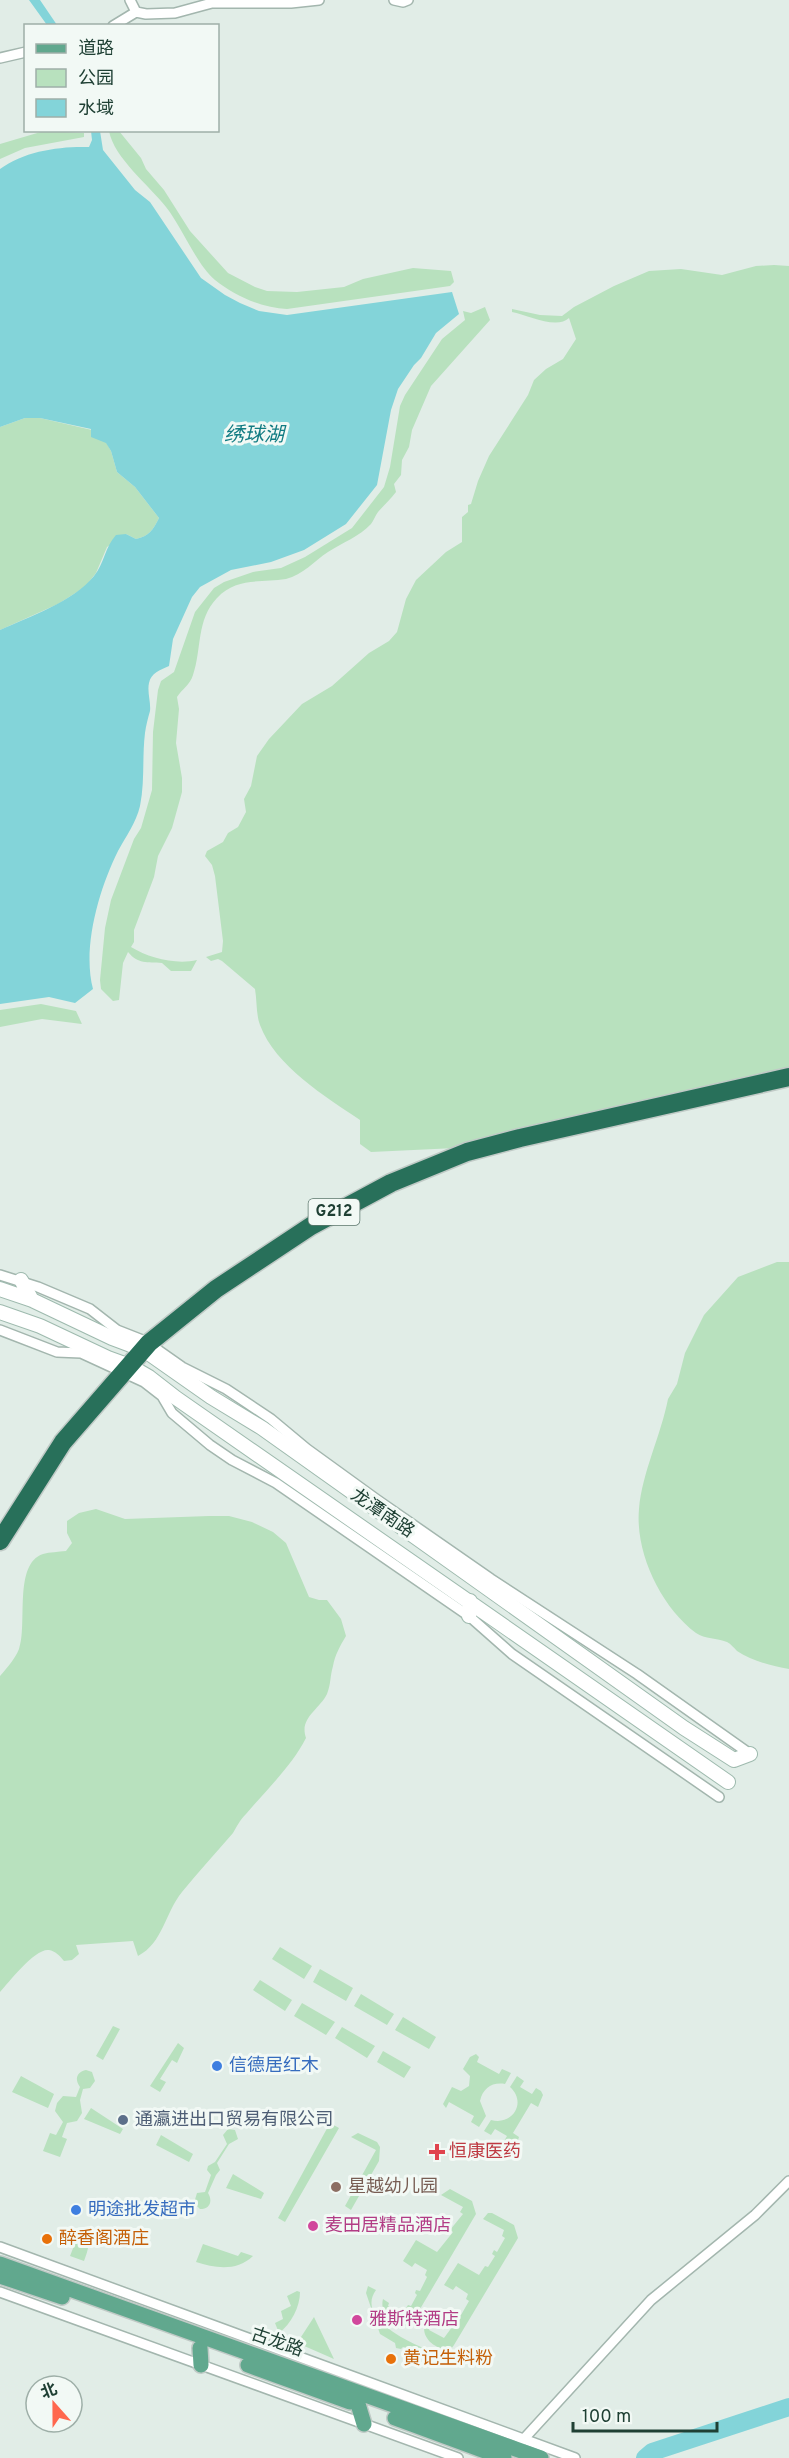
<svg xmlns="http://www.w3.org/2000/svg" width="789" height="2458" viewBox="0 0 789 2458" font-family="Overpass,'Noto Sans SC',sans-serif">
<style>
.green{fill:#b8e1be}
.water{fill:#83d4d9}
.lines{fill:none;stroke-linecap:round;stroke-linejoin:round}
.river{stroke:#83d4d9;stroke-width:18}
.street-casing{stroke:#a3b6ae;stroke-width:12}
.secondary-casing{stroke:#9ebaae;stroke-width:16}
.primary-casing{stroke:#c0cac6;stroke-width:18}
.highway-casing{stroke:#c0cac6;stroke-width:21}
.street{stroke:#fff;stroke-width:9}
.secondary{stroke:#fff;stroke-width:14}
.primary{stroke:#61a88e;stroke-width:15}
.highway{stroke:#28705a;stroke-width:18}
.shop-dot{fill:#3f7fe0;stroke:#f2f9f5;stroke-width:2}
.service-dot{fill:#5c6f8a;stroke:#f2f9f5;stroke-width:2}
.health-dot{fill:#e0444e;stroke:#f2f9f5;stroke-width:2}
.education-dot{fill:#8d6e63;stroke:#f2f9f5;stroke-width:2}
.hotel-dot{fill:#d1479c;stroke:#f2f9f5;stroke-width:2}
.food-dot{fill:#e8710a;stroke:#f2f9f5;stroke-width:2}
.labels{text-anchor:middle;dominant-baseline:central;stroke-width:6;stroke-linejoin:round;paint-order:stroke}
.shield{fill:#f2f9f5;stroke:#5e786e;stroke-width:1.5}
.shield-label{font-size:16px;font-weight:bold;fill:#1f4034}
.street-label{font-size:18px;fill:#1f4034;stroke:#f2f9f5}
.shop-label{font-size:18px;fill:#366cbe;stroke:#f2f9f5;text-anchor:start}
.service-label{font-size:18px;fill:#4e5e75;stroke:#f2f9f5;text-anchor:start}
.health-label{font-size:18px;fill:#be3a42;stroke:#f2f9f5;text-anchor:start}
.education-label{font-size:18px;fill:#785e54;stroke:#f2f9f5;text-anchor:start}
.hotel-label{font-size:18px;fill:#b23c85;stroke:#f2f9f5;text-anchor:start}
.food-label{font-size:18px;fill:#c56008;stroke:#f2f9f5;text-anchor:start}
.water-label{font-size:20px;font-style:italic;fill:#127c83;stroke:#f2f9f5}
</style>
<rect width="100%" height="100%" fill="#e1ede7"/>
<path class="green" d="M 44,131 L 84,133 L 84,137 L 25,148 L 0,159 L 0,144 Z
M 109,131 L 119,131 L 141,158 L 146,169 L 164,190 L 190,231 L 228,273 L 255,287 L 267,291 L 297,292 L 344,287 L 363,279 L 413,268 L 451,271 L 454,282 L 450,286 L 287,309 C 262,308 235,296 215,280 C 196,264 182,227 166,207 C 149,185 114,158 109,131 Z
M 774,265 L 789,266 L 789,1068 L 456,1148 L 371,1152 L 360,1144 L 360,1120 C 326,1097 275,1066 260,1025 C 256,1015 257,1000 255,989 L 222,961 L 218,959 L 211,961 L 206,957 L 222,952 L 223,941 L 215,876 L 212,865 L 205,856 L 207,851 L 223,842 L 228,833 L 238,827 L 246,812 L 244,799 L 251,786 L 257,756 L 269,739 L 302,704 L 332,686 L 369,653 L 389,641 L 397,632 L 406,599 L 416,580 L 446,552 L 462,542 L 462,517 L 468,512 L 468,505 L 471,504 L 478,481 L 489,456 L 528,395 L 534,380 L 546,369 L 563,359 L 576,339 L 569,318 C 557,330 527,315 512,312 L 512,309 L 540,315 L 562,316 L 574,307 L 614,286 L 649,271 L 681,269 L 722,275 L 756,266 Z
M 485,307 L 490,320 L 431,386 L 412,430 L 409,447 L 402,460 L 401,475 L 394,484 L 396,492 C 391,499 384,505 378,512 C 375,516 374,520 371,524 C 360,536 342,543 328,552 C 314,561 303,575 286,579 C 262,583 236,577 217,598 C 196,620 202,649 193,675 C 190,685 182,689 177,697 L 179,709 L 176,743 L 182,778 L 182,792 L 172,828 L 158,856 L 154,877 L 134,930 L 134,942 L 131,947 C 149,958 176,965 197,960 L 191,971 L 171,971 L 162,963 C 147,962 138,964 128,952 L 123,963 L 119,1000 L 113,1001 L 101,989 L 100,980 L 105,928 L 111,900 L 134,839 L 141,828 L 152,790 L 153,732 L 158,690 L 161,681 L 174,672 L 195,612 L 214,588 L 224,582 L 253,572 L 281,568 L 305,557 L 352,528 L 384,487 L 390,467 L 400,406 L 405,395 L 442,339 L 465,320 L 463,311 L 471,313 Z
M 25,418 L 40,418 L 92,430 L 97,438 L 106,442 L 111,451 L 117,472 L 135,487 L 159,518 C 153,530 149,536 136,539 L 126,534 L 107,547 L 96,573 L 85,587 L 58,604 L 0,630 L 0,427 Z
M 41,1004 L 76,1011 L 82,1024 L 42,1019 L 0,1027 L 0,1010 Z
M 777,1262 L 789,1262 L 789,1669 C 772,1666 752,1661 737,1651 C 734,1648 731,1644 727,1642 C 717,1638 705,1639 696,1633 C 661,1607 635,1553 639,1509 C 642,1473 661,1435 668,1399 L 677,1384 L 685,1353 L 704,1315 L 738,1277 Z
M 96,1509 L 125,1519 L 209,1516 L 229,1516 L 252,1522 L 273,1532 L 286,1543 L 309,1597 L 319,1600 L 327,1600 L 341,1619 L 346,1636 C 340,1646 335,1655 333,1666 C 330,1676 331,1684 327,1694 C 319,1710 299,1718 306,1738 C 291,1767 267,1789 246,1814 C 240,1820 237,1826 233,1833 C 216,1853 198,1872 182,1892 C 165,1913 163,1943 138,1956 L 133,1941 L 76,1945 L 79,1954 L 72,1960 L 64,1961 C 60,1956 55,1951 49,1950 C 35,1948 9,1982 0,1992 L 0,1676 C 7,1668 15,1659 19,1649 C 28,1625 13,1564 43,1554 C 50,1552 58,1552 66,1551 L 72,1543 L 67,1533 L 67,1521 L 79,1513 Z
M 280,1947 L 312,1966 L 304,1979 L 272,1959 Z
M 320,1969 L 353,1988 L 346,2001 L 313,1982 Z
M 260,1980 L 292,2000 L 285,2011 L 253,1990 Z
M 361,1994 L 394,2014 L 387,2025 L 354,2006 Z
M 302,2003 L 335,2022 L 326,2035 L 294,2016 Z
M 403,2017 L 436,2037 L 429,2049 L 395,2030 Z
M 113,2026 L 120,2029 L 103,2060 L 96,2056 Z
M 342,2027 L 375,2046 L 367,2058 L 335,2038 Z
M 178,2043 L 184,2048 L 177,2063 L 172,2060 L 160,2079 L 166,2082 L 160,2092 L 150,2086 Z
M 383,2051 L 411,2067 L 404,2078 L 377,2062 Z
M 476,2054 L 479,2057 L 477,2062 L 499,2074 L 502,2069 L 511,2073 L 505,2084 C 492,2082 483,2088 480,2101 L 486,2116 L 479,2127 L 471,2122 L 474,2116 L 449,2102 L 446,2108 L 443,2104 L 452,2087 L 461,2091 L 469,2086 L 470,2076 L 463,2069 L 470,2057 Z
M 86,2070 L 92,2072 L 95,2081 L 90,2088 L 83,2089 L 80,2100 L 82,2113 L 77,2121 L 67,2123 L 62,2137 L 67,2139 L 60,2157 L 43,2151 L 50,2133 L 56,2135 L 63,2122 L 55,2111 L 57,2103 L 63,2096 L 76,2097 L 80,2087 C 74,2079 77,2072 86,2070 Z
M 21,2076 L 54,2094 L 48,2108 L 12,2092 Z
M 517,2076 L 524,2081 L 520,2087 L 532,2094 L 536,2088 L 541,2091 L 543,2095 L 538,2107 L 531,2103 L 513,2133 L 519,2137 L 517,2143 L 513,2145 L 503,2143 L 507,2136 L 495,2129 L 491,2135 L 484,2131 L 491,2120 C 513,2126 527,2102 510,2087 Z
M 91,2108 L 123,2129 L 120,2134 L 84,2119 Z
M 330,2123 L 339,2128 L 285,2222 L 278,2218 Z
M 228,2129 L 235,2130 L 238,2139 L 229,2144 L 217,2163 L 220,2170 L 216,2175 L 208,2193 C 213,2201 210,2209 200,2209 L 194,2203 L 197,2193 L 205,2192 L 211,2175 L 207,2170 L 208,2166 L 215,2162 L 227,2144 L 223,2135 Z
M 358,2133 L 377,2142 L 380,2147 L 379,2161 L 351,2210 L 345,2206 L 376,2150 L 351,2137 Z
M 161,2135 L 193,2154 L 189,2162 L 156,2145 Z
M 233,2174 L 264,2193 L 261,2199 L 226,2188 Z
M 450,2189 L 472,2201 L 476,2214 L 413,2321 L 409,2325 C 394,2328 379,2314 383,2299 L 389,2303 L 388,2306 L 402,2314 L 408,2305 L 411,2306 L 417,2295 L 415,2293 L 416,2290 L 420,2291 L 427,2277 L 425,2275 L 427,2270 L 415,2263 L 412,2267 L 403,2261 L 416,2240 L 437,2252 L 453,2232 L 450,2230 L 463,2214 L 460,2212 L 463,2207 L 441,2195 Z
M 488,2213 L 492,2213 L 514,2225 L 518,2238 L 454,2345 L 451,2349 C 436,2351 420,2338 425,2323 L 430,2327 L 429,2330 L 444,2338 L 458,2319 L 456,2317 L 458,2313 L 461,2315 L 469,2301 L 466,2299 L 468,2294 L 456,2286 L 453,2290 L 444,2285 L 458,2263 L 479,2275 L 485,2266 L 488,2267 L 495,2256 L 492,2254 L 494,2250 L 497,2252 L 505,2238 L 502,2236 L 504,2230 L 483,2219 Z
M 79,2233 C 93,2240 88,2249 84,2261 L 70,2256 Z
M 203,2244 L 238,2256 L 241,2252 L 253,2256 C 236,2272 215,2268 196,2262 Z
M 368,2286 L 376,2290 C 352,2323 430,2352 451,2358 L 450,2362 L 443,2361 L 442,2364 L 435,2362 L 435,2357 L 422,2353 L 420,2356 L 415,2355 L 416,2351 L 403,2347 L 401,2349 L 396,2348 L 395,2343 L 380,2334 L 366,2293 Z
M 297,2291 L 300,2292 C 300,2307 291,2324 279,2333 L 275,2323 L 283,2319 L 281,2311 L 291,2306 L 287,2296 Z
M 314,2317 L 334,2359 L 302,2345 L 301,2337 Z"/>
<path class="water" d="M 29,0 L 40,0 L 57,25 L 47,25 Z
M 91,131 L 100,131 L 103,150 L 135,190 L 150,202 L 201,278 L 225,295 L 240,303 L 259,311 L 287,315 L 452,292 L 459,314 L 436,333 L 421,358 L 414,365 L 398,389 L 391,410 L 377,485 L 346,524 L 304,550 L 271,562 L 231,570 L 200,587 L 192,597 L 173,639 L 169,666 C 160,670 151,673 149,683 C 147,692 151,702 150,711 C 148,718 146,725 145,733 C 142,757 145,782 140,806 C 136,823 126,836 118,851 C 99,889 82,948 93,989 L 75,1003 L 49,997 L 0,1004 L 0,630 C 29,617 74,601 94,576 C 104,564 105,547 116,535 L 126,534 L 136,539 C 149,536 153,530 159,518 L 135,487 L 117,472 L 111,451 L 106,443 L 91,437 L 91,429 L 40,418 L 25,418 L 0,427 L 0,169 C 24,151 60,146 89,147 L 92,140 Z"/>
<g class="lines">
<path class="river" d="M 645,2458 L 652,2452 L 789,2407"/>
<defs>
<path id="street" d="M 130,0 L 136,12 L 146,14 L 175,13 L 212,3 L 291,3 L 319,0
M 394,0 L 403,2 L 408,0
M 113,26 L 136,12
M 0,58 L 26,52
M 0,1275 L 38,1287 L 90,1309 L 117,1330 L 145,1341 L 182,1367 L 226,1389 L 271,1419 L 307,1449 L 376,1499 L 491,1579 L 637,1674 L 750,1754
M 0,1330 L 57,1352 L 81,1353 L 144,1382 L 162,1396 L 172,1413 L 210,1445 L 232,1460 L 276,1483 L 469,1616 L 512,1654 L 719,1797
M 0,2247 L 575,2458
M 0,2292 L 458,2458
M 521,2442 L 651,2300 L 755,2215 L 789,2181"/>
<path id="secondary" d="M 21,1280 L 32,1300
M 0,1289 L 32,1300 L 112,1338 L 144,1350 L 211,1397 L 262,1428 L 684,1728 L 734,1760 L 750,1754
M 0,1312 L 40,1326 L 108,1358 L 130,1366 L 149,1377 L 176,1398 L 728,1782
M 469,1616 L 470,1601"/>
<path id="primary" d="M 0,2264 L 541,2458
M 0,2276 L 62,2297
M 200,2348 L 201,2365
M 248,2365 L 350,2402
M 358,2404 L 364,2424
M 395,2418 L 504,2458"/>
<path id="highway" d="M 0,1541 L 63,1442 L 149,1343 L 216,1289 L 311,1226 L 391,1183 L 467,1152 L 520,1138 L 789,1077"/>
</defs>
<use href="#street" class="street-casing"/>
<use href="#secondary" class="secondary-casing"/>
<use href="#primary" class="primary-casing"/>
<use href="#highway" class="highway-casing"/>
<use href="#street" class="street"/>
<use href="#secondary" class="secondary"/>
<use href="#primary" class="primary"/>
<use href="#highway" class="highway"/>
</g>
<g class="shop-dot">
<circle cx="217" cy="2066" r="6"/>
<circle cx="76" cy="2210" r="6"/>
</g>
<circle class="service-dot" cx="123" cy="2120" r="6"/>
<path class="health-dot" d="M434 2143h6v6h6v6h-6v6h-6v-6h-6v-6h6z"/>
<circle class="education-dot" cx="336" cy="2187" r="6"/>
<g class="hotel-dot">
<circle cx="313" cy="2226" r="6"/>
<circle cx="357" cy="2320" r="6"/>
</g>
<g class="food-dot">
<circle cx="47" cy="2239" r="6"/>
<circle cx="391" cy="2359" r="6"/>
</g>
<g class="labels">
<rect class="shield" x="308.5" y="1199" width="51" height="26" rx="4.5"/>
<g class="shield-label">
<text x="334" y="1212">G212</text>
</g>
<g class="street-label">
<text transform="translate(382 1514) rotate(34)">龙潭南路</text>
<text transform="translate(277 2343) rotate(19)">古龙路</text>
</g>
<g class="shop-label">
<text x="229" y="2066">信德居红木</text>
<text x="88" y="2210">明途批发超市</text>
</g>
<g class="service-label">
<text x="135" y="2120">通瀛进出口贸易有限公司</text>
</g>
<g class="health-label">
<text x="449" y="2152">恒康医药</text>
</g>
<g class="education-label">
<text x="348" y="2187">星越幼儿园</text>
</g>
<g class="hotel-label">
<text x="325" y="2226">麦田居精品酒店</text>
<text x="369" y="2320">雅斯特酒店</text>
</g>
<g class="food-label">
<text x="59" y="2239">醉香阁酒庄</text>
<text x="403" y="2359">黄记生料粉</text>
</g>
<g class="water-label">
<text x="254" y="436">绣球湖</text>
</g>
</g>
<rect x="24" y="24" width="195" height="108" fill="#f2f9f5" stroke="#9eafa8" stroke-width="1.5"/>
<rect x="36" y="44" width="30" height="9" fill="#61a88e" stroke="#9eafa8" stroke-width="1.5"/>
<text x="78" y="54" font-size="18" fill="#1f4034">道路</text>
<rect x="36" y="69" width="30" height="18" fill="#b8e1be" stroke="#9eafa8" stroke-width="1.5"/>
<text x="78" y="84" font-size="18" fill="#1f4034">公园</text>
<rect x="36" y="99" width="30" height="18" fill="#83d4d9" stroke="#9eafa8" stroke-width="1.5"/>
<text x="78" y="114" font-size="18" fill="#1f4034">水域</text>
<g transform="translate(54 2404) rotate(339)"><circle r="28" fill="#f2f9f5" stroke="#9eafa8" stroke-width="1.5"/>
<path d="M0-4.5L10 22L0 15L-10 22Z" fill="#ff674e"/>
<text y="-9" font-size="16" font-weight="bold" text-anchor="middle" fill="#1f4034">北</text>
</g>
<path d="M573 2422v9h144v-9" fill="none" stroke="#1f4034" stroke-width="3"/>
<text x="582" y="2422" font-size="18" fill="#1f4034" stroke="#f2f9f5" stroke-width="4.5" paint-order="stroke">100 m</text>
</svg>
